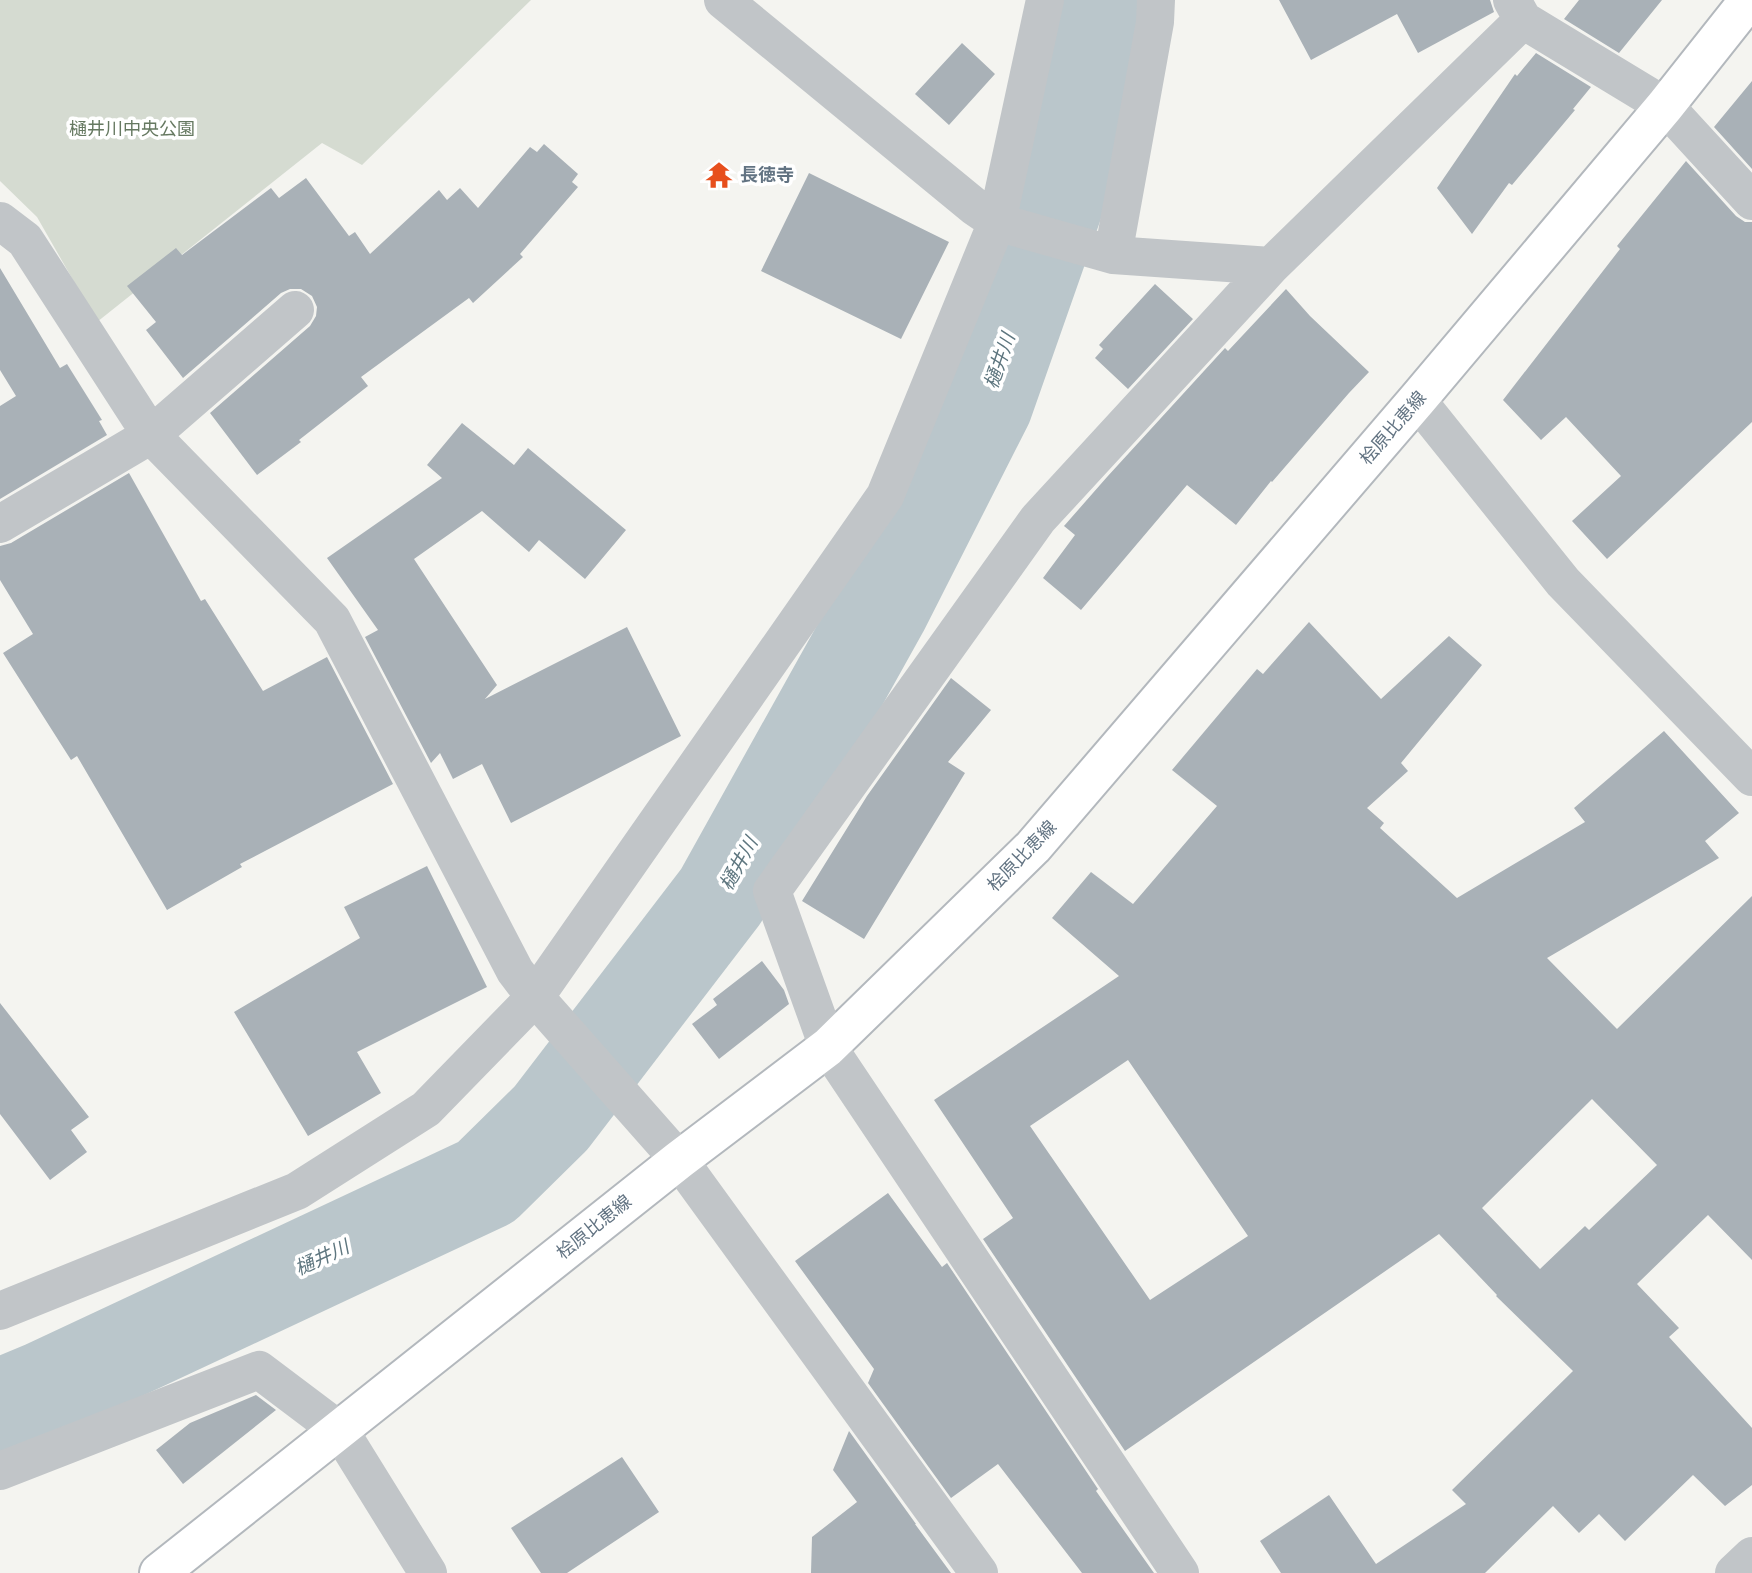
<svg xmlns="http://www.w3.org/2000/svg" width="1752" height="1573" viewBox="0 0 1752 1573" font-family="'Nunito Sans','Noto Sans JP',sans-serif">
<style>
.green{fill:#d5dbd1}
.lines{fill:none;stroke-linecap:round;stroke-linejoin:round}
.river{stroke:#bac6cb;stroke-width:96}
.building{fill:#a9b1b7;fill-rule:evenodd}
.secondary-casing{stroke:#b3b8bd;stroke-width:42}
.street{stroke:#c1c5c8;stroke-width:38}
.secondary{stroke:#fff;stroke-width:38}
.labels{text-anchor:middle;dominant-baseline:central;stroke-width:7;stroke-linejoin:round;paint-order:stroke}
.park-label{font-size:18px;fill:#667961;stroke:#fff}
.poi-label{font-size:18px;font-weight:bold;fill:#627382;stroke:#fff;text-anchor:start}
.street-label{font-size:18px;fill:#627382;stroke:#fff}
.water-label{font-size:19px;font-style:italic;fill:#5e767f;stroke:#fff}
</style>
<rect width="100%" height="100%" fill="#f4f4f0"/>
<path class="green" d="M 0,0 L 531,0 L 362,165 L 322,143 L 97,322 L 37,217 L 0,181 Z"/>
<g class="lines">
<path class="river" d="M 0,1407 L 44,1389 L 486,1182 L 551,1118 L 721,896 L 881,609 L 985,404 L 1083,125 L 1098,0"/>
</g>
<path class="building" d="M 1279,0 L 1490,0 L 1494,12 L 1418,53 L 1397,14 L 1311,60 Z
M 1579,0 L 1662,0 L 1619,53 L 1564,19 Z
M 962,43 L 995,74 L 949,125 L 915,94 Z
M 1536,53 L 1591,87 L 1573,109 L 1575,110 L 1512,185 L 1509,183 L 1472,234 L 1437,188 L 1515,74 L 1517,76 Z
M 1752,81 L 1752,169 L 1714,127 Z
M 544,144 L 578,174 L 572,182 L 578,187 L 520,254 L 523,257 L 473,303 L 469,298 L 361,377 L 368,386 L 299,440 L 301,442 L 257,475 L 210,413 L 310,326 L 316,316 L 317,307 L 312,296 L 301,289 L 290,289 L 281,293 L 183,378 L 146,330 L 156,322 L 127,286 L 176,248 L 182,255 L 271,188 L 279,198 L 306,178 L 349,236 L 355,232 L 370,254 L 439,190 L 447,200 L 460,188 L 478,208 L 530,147 L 537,152 Z
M 1686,161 L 1736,216 L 1745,222 L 1752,222 L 1752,422 L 1607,559 L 1572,521 L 1621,476 L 1566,417 L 1541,440 L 1503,400 L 1620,249 L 1617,246 Z
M 809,173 L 949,242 L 901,339 L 761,271 Z
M 0,268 L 60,368 L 67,364 L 102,420 L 99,421 L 107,435 L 0,499 L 0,406 L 16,396 L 0,370 Z
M 1155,284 L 1193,319 L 1128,389 L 1095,358 L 1103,349 L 1099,345 Z
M 1286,289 L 1310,316 L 1369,372 L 1349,393 L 1272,482 L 1271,481 L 1236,525 L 1187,485 L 1081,610 L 1043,578 L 1075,535 L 1064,526 L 1107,477 L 1225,348 L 1228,351 Z
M 462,423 L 514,465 L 528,448 L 626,530 L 585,579 L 539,540 L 529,552 L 482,511 L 414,559 L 497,685 L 485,699 L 627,627 L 681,736 L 511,823 L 482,764 L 453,779 L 440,753 L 431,763 L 365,637 L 378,630 L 327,558 L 442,478 L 427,465 Z
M 129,473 L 201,601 L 205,599 L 263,691 L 327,657 L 393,784 L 240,864 L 242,867 L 167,910 L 77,756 L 71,760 L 3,653 L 33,634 L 0,580 L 0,546 L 11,543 Z
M 1309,622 L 1381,699 L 1449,636 L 1482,665 L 1401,763 L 1408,771 L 1367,808 L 1384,823 L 1380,828 L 1457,898 L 1585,822 L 1574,808 L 1664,731 L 1739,813 L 1705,841 L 1719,858 L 1547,958 L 1617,1029 L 1752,896 L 1752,1260 L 1708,1215 L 1637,1284 L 1679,1328 L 1669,1337 L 1752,1428 L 1752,1485 L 1725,1506 L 1693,1475 L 1625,1541 L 1599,1514 L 1579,1533 L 1553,1506 L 1485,1573 L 1281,1573 L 1260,1541 L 1329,1495 L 1376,1564 L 1466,1504 L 1452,1490 L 1573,1371 L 1496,1296 L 1497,1295 L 1439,1234 L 1125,1451 L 983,1239 L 1013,1218 L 934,1100 L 1119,976 L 1052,918 L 1091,872 L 1133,904 L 1217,806 L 1172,770 L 1257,669 L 1263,674 ZM 1128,1060 L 1248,1236 L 1150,1300 L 1030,1126 ZM 1592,1099 L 1657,1165 L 1589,1230 L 1585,1226 L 1540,1269 L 1482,1208 Z
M 951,678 L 991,710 L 948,762 L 965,773 L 864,939 L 802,901 L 867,796 Z
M 427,866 L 487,987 L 357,1052 L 381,1093 L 308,1136 L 234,1012 L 360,938 L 344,907 Z
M 762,961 L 784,990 L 789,1004 L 719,1059 L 692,1024 L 717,1005 L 713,999 Z
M 0,1003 L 89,1117 L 71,1130 L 87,1152 L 50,1180 L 0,1114 Z
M 888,1193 L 942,1267 L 947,1263 L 1098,1489 L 1096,1491 L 1154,1573 L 1082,1573 L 998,1464 L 951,1498 L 868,1383 L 874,1369 L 795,1261 Z
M 256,1395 L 276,1410 L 183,1484 L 156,1450 L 190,1423 Z
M 849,1431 L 916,1524 L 915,1524 L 951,1573 L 811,1573 L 812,1537 L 857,1502 L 833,1470 Z
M 622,1457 L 659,1512 L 567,1573 L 541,1573 L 511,1528 Z"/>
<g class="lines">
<defs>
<path id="secondary" d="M 159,1573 L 679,1160 L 828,1047 L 1033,847 L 1417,400 L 1665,106 L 1749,0"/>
</defs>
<use href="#secondary" class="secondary-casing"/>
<path class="street" d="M 723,0 L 975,207 L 997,222 L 1113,255 L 1271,266
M 1512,0 L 1523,20 L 1665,106 L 1752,201
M 0,221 L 25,240 L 151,435 L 332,620 L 515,971 L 535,997 L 679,1160 L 979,1573
M 1113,255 L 1155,22 L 1156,0
M 1417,400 L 1563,582 L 1752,777
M 0,524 L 151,435 L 295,310
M 0,1311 L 297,1191 L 426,1109 L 535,997 L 885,496 L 997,222 L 1045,0
M 0,1471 L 259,1370 L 340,1431 L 428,1573
M 1180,1573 L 828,1047 L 772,891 L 1038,519 L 1271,266 L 1523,20
M 1734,1573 L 1752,1556"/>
<use href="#secondary" class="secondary"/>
</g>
<defs>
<symbol id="temple-bare" viewBox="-9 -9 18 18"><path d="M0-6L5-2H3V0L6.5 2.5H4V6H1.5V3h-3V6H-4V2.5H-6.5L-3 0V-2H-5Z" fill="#e74f1d" stroke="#fff" stroke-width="2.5" paint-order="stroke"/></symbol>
</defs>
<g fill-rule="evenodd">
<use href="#temple-bare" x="700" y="156" width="38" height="38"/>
</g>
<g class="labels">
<g class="park-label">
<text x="132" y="129">樋井川中央公園</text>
</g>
<g class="poi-label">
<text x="740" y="175">長徳寺</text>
</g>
<g class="street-label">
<text transform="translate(1393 428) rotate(-49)">桧原比恵線</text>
<text transform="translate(1022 856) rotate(-46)">桧原比恵線</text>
<text transform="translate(594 1227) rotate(-39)">桧原比恵線</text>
</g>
<g class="water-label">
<text transform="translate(1000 361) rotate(-71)">樋井川</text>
<text transform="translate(739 864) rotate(-61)">樋井川</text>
<text transform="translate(322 1258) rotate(-25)">樋井川</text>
</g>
</g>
</svg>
